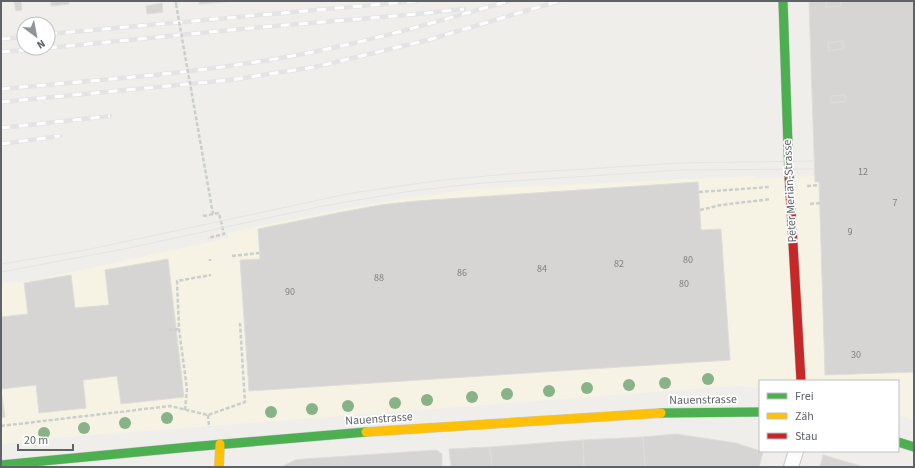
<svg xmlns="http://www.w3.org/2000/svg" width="915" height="468" viewBox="0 0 915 468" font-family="'Source Sans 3',sans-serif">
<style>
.commercial{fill:#f7f3e4}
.building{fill:#d6d5d3;stroke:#deddd9}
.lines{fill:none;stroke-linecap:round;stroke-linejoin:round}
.street-casing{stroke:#cbcccc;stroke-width:16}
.fast-casing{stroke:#cacacb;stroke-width:10}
.slow-casing{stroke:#cacacb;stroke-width:10}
.jam-casing{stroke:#cacacb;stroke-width:10}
.path{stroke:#cacfcc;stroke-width:2.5;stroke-dasharray:4 2;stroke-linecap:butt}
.street{stroke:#fdfcfc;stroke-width:14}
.fast{stroke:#4caf50;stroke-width:9}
.slow{stroke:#ffc107;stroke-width:9}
.jam{stroke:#c62828;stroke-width:9}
.tram{stroke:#e4e4e4;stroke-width:1}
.rail-casing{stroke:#e4e4e4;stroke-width:4.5}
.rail{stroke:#fff;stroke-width:3;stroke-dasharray:9;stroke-linecap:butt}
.fast-bridge-casing{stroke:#cacacb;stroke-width:10;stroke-linecap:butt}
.path-bridge{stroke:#cacfcc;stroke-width:2.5;stroke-dasharray:4 2;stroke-linecap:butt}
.fast-bridge{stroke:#4caf50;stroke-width:9}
.tree{fill:#88b388}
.labels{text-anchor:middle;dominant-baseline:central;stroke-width:3.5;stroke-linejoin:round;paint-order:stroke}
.number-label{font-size:10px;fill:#7e8184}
.street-label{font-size:12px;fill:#5f6368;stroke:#fff}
</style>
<rect width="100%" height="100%" fill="#efeeea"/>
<path class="commercial" d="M 756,176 L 756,179 L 812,176 L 819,180 L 914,177 L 914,420 L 898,415 L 898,381 L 760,381 L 760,388 L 733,386 L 55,438 L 1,444 L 1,283 L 31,281 L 228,238 L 228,233 L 331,211 L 419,196 L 476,189 Z"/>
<path class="building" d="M 14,1 L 23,1 L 21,1 L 22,10 L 16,11 Z
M 51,1 L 69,1 L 69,4 L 51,6 Z
M 199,1 L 236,1 L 199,4 Z
M 809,1 L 914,1 L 914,372 L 825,375 L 819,182 L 815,182 Z
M 826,1 L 841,1 L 841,6 L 826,7 Z
M 162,3 L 163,12 L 147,14 L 146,6 Z
M 843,41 L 843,49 L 829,51 L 828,43 Z
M 845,95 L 846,101 L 831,103 L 830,96 Z
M 698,182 L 701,230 L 721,229 L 730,360 L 249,391 L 240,260 L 260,259 L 258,229 L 337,213 L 380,205 L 416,201 Z
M 168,259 L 184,397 L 121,404 L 117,376 L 83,380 L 86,408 L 39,413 L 36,385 L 1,389 L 5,417 L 1,418 L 1,317 L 28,314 L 24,283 L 71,275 L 75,308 L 109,305 L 105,270 Z
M 676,434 L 736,443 L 763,452 L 759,467 L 645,467 L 643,437 Z
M 643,437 L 645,467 L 584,467 L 583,440 Z
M 583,440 L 584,467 L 492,467 L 490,447 Z
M 490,447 L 492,467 L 451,467 L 449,449 Z
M 437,450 L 442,454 L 442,467 L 281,467 L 295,460 L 304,459 Z
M 823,455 L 864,467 L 820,467 Z"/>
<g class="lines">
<defs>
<path id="street" d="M 791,467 L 796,451"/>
<path id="fast" d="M 661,413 L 760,412
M 898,442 L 914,447
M 1,465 L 190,447 L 366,432"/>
<path id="slow" d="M 366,432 L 661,413
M 219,467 L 220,444"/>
<path id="jam" d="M 789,175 L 801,381"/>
</defs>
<use href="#street" class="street-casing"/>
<use href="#fast" class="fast-casing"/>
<use href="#slow" class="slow-casing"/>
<use href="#jam" class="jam-casing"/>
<path class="path" d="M 176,1 L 176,4
M 807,186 L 819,185
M 699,192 L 770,187
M 810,204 L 820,203
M 700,210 L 721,205 L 771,199
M 203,216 L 219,213 L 224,234 L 208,238
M 232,256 L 259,253
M 210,259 L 210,261
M 169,330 L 179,329
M 185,410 L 187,389 L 179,329 L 177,281 L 211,275
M 208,415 L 209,427
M 1,426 L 170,406 L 208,415 L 245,402 L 240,323"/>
<use href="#street" class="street"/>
<use href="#fast" class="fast"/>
<use href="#slow" class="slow"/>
<use href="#jam" class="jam"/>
<path class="tram" d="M 1,264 L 86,250 L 352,193 L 442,180 L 520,173 L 681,163 L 814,161
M 1,272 L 129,248 L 323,206 L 411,191 L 482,183 L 681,170 L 814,169"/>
<defs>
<path id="rail" d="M 48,34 L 417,1
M 1,39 L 24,37
M 48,48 L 251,28 L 407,15 L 464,9
M 1,52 L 46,48
M 1,89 C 96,80 192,74 286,57 C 362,44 435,22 509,1
M 1,102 L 230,80 L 315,67 L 428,40 L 559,1
M 1,128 L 110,116
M 1,144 L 60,136"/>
</defs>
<use href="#rail" class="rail-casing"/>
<use href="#rail" class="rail"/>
<defs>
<path id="fast-bridge" d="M 783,1 L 789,175"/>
</defs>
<use href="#fast-bridge" class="fast-bridge-casing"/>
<path class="path-bridge" d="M 176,4 L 213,214"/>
<use href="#fast-bridge" class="fast-bridge"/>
</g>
<g class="tree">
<circle cx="708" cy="379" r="6"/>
<circle cx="665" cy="383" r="6"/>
<circle cx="629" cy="385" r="6"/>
<circle cx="587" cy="388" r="6"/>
<circle cx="549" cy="391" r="6"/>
<circle cx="507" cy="394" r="6"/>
<circle cx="472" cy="397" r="6"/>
<circle cx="427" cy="400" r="6"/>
<circle cx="395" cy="403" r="6"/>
<circle cx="348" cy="406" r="6"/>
<circle cx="312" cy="409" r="6"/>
<circle cx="271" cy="412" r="6"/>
<circle cx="167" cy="418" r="6"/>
<circle cx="125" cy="423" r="6"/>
<circle cx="84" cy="428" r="6"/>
<circle cx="44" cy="433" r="6"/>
</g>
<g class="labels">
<g class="number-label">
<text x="863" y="172">12</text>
<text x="895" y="203">7</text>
<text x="850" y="232">9</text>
<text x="688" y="260">80</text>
<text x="619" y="264">82</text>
<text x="542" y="269">84</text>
<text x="462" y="273">86</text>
<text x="379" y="278">88</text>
<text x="684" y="284">80</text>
<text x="290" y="292">90</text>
<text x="856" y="355">30</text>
</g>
<g class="street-label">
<text transform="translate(790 191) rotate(-93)">Peter Merian-Strasse</text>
<text transform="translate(703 400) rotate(-1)">Nauenstrasse</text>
<text transform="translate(379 419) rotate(-4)">Nauenstrasse</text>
</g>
</g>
<rect width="915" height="468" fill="none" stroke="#5f6368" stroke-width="4"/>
<rect x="759" y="380" width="140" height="72" fill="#ffffff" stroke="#bfc1c3"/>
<rect x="767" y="393" width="20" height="6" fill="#4caf50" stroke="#bfc1c3"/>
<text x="795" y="400" font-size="12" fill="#5f6368">Frei</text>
<rect x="767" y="413" width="20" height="6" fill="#ffc107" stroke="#bfc1c3"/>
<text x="795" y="420" font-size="12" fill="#5f6368">Zäh</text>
<rect x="767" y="433" width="20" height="6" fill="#c62828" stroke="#bfc1c3"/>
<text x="795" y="440" font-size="12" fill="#5f6368">Stau</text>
<g transform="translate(36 36) rotate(148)"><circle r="19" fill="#ffffff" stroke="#bfc1c3"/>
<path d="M0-3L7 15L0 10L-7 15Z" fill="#919496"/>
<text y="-6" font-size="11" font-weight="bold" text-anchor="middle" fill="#5f6368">N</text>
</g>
<path d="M18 444v6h55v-6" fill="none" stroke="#5f6368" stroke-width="2"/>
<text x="24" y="444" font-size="12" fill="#5f6368" stroke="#ffffff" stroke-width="3" paint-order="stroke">20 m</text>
</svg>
